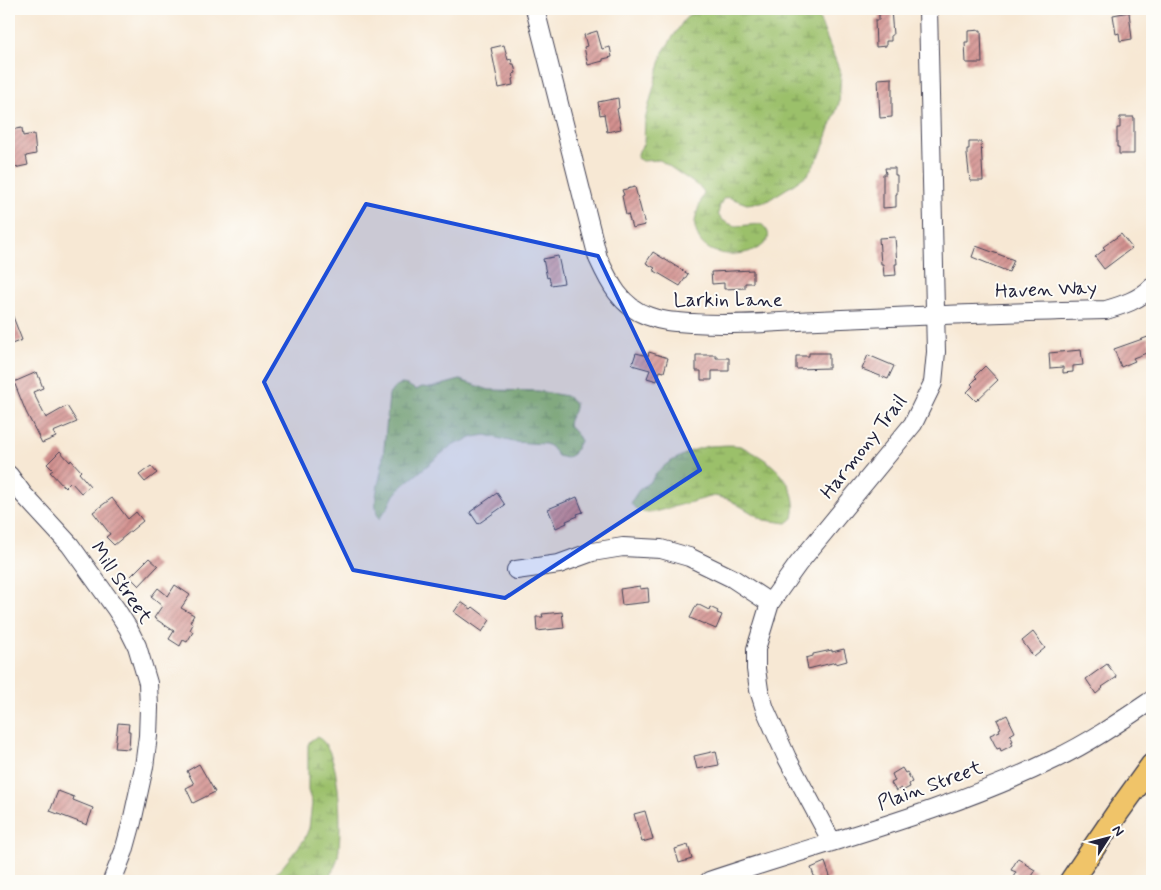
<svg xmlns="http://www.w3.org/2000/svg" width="1161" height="890" viewBox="0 0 1161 890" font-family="Mynerve,sans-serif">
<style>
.wetland{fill:url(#wetland-marsh);stroke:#5e7153}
.building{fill:url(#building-hatch)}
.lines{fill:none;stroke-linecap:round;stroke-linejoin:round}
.minor-casing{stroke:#424052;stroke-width:20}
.major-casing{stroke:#424052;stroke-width:25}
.minor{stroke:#fff;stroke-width:18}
.major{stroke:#f0c469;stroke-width:22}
.marked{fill:#1d4ed8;fill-opacity:0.2;stroke:#1d4ed8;stroke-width:4;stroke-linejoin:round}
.labels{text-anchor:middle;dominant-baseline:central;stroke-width:4;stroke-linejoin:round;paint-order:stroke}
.street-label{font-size:20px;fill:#22223b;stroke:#fdfcf7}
</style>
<defs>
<pattern id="wetland-marsh" width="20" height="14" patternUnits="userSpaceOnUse" patternTransform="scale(1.25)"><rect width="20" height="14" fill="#9bc06b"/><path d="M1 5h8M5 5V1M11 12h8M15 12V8" fill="none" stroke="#7e9c59"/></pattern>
<pattern id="building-hatch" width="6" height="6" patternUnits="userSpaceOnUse" patternTransform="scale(1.25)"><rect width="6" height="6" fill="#d3918f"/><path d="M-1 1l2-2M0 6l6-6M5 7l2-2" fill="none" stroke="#ab7676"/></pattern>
</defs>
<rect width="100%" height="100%" fill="#fdfcf7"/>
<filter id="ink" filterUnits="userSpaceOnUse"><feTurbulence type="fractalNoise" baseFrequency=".02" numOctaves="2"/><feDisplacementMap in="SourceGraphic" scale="10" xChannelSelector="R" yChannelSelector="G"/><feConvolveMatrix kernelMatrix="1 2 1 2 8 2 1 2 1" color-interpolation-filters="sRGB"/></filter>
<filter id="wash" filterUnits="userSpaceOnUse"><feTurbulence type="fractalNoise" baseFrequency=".0096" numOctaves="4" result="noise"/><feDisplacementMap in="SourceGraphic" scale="20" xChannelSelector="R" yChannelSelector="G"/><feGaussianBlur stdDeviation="1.12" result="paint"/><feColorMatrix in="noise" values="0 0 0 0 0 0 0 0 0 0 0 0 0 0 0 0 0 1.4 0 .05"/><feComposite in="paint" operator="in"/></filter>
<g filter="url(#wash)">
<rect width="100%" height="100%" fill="#f7e8d4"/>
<path class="wetland" d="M 695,9 L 809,9 L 819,18 L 841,74 L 839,103 L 821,153 L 808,174 L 794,184 L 767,201 L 747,204 L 728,197 L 723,199 L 720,205 L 718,214 L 721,219 L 727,223 L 736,226 L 761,224 C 794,249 708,272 697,234 C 696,230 694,226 695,222 C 696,212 701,202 704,192 L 701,188 L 660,160 L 642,161 L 637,158 L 639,151 L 644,143 L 645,120 L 663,52 L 684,20 Z
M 460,380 L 489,390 L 538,391 L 566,396 L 575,403 C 576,415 569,414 568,425 L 579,437 L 580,441 L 573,454 L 566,458 L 558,456 L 551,447 L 546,444 L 513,442 L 486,435 L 474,437 L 451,446 L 399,489 L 394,495 L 388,507 L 379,519 C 371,502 380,482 382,465 C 385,442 387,418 389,395 C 398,381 403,382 416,390 L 422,387 L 431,388 Z
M 708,446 C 718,446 730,444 740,446 C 744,447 749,451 754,453 C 778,466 800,489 793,518 L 787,523 L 764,520 L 728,499 L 714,496 L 654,512 L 643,512 L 636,509 L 631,504 L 633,499 L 639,490 L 652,480 L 655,474 L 668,463 L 691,451 Z
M 316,737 C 342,744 342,834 338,856 C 336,866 332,873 328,881 L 257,881 L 261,878 L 271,878 L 284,865 L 304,840 L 309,828 L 312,803 L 308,791 L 308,745 L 310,741 Z"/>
<g id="blocks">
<path class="building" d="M 879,9 L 891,9 L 893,35 L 891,35 L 891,41 L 886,41 L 886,46 L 876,47 L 875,20 L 879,20 Z
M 1129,12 L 1132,39 L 1120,41 L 1119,33 L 1116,34 L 1113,15 Z
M 981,30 L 982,63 L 966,63 L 965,42 L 968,42 L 968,31 Z
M 597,31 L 602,49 L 610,47 L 612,57 L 603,59 L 603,61 L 588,65 L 584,47 L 587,46 L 584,35 Z
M 504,45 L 508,60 L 511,59 L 512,64 L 514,64 L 516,73 L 513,74 L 514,79 L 512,79 L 513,85 L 499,88 L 491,48 Z
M 892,78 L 892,117 L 880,118 L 878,79 Z
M 618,98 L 619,108 L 617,109 L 621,129 L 607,132 L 604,114 L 600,115 L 598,102 Z
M 1120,117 L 1134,117 L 1134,154 L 1119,154 L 1119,147 L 1117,147 L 1117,128 L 1120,128 Z
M 22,128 L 23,136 L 34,134 L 36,154 L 26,156 L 28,165 L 14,168 L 9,136 L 9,130 Z
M 969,142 L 981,142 L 983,181 L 970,181 L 967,155 L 967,149 L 969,149 Z
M 885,168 L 895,168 L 895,175 L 897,175 L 897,194 L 896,194 L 896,207 L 883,208 L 883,174 L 886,174 Z
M 635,187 L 645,225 L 632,228 L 628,214 L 626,215 L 622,196 L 624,195 L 622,190 Z
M 1121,234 L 1132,248 L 1104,269 L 1095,257 L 1105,249 L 1103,247 Z
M 895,237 L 897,264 L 895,264 L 896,275 L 884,276 L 883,264 L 881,264 L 879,238 Z
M 976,246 L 1014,260 L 1009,272 L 972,257 Z
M 653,252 L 688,274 L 680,286 L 653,270 L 655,268 L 646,263 Z
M 558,256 L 564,283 L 551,285 L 549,277 L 547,278 L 543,259 Z
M 753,270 L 753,283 L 745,283 L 745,288 L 724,289 L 724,283 L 712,284 L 711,272 Z
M 9,309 L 10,309 L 22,340 L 9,345 Z
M 1148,337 L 1152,351 L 1133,358 L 1135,361 L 1121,367 L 1114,349 Z
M 1081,350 L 1083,365 L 1073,366 L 1073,372 L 1063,373 L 1063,367 L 1050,368 L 1049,353 Z
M 649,352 L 668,358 L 664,372 L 660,371 L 657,381 L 647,378 L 650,370 L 632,365 L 636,353 L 648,356 Z
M 809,353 L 829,353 L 829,368 L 796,369 L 796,356 L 809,356 Z
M 696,355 L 716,355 L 716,358 L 729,358 L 729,371 L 712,371 L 712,380 L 701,380 L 701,371 L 696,371 Z
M 868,355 L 894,366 L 888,379 L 862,369 Z
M 985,366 L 998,380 L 976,401 L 967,392 L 973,386 L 971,384 L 977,378 L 975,376 Z
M 37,372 L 43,388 L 33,392 L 46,418 L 67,406 L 77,422 L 53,432 L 56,437 L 42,443 L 26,412 L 14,382 Z
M 60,451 L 70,462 L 71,460 L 81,471 L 79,473 L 90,486 L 81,493 L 71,482 L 65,488 L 50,472 L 53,470 L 47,464 Z
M 151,466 L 157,473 L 145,482 L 139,475 Z
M 497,493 L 505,505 L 478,524 L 470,512 Z
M 577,497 L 583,512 L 577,514 L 578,516 L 566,521 L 567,523 L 556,528 L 548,509 Z
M 112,498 L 128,519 L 136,512 L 143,521 L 114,545 L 106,537 L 110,534 L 93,512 Z
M 149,558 L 158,566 L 139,586 L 130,577 Z
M 175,585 L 190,595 L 181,608 L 194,615 L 190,622 L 193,624 L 190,630 L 193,632 L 187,642 L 183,640 L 180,646 L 169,639 L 174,631 L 154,618 L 162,606 L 151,597 L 158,588 L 168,596 Z
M 640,586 L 640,589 L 648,588 L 649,602 L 622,605 L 620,589 Z
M 461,602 L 471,609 L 473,607 L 490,620 L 482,632 L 454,612 Z
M 697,604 L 709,610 L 710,607 L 718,611 L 717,613 L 722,615 L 716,629 L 690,618 Z
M 562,612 L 564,628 L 537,631 L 536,617 L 543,617 L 542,614 Z
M 1033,632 L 1045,648 L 1034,657 L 1022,641 Z
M 844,649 L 847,661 L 836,664 L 836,662 L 808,669 L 806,658 L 813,656 L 813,654 L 832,650 L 832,652 Z
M 1107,664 L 1117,677 L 1102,687 L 1103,688 L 1096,694 L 1086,679 Z
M 1007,715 L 1015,732 L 1010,735 L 1013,741 L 1011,742 L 1013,745 L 1001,751 L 1000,748 L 997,749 L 990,735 L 1000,731 L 999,729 L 1001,728 L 997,720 Z
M 118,723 L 129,724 L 128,731 L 130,731 L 129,749 L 115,748 Z
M 716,751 L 719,765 L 697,769 L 694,756 Z
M 199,764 L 215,792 L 193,803 L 186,788 L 194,784 L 187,771 Z
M 902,768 L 905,773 L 907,772 L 912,782 L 909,784 L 910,787 L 902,791 L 901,788 L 896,791 L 891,783 L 895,781 L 892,774 Z
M 58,791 L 74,797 L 73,800 L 93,808 L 87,825 L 50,811 Z
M 645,811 L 653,839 L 642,842 L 634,814 Z
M 688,845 L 692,859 L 679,863 L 675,849 Z
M 1018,858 L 1026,863 L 1025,864 L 1035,870 L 1028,881 L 1011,881 L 1016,872 L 1011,870 Z
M 825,862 L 831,879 L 824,881 L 816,881 L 811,868 Z"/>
</g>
</g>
<g filter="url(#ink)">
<use href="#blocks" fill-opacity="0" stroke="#424052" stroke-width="1"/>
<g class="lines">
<defs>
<path id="minor" d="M 535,9 L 598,258 C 609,282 621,307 648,316 C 663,322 677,322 693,323 C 734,326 776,322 818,320 C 914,316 1010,312 1106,310 C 1123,305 1139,300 1152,287
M 9,475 L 23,494 L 70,545 L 116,609 L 128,628 L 137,646 L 148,683 L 149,708 L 148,736 L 144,767 L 132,822 L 124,851 L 112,881
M 516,570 L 559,564 L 592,552 L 623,547 L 661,549 L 689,557 L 732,578 L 770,603
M 832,842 L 787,758 L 765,709 L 759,690 L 756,669 L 756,649 L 770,603 L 798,564 L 913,424 L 933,383 L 936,352 L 928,9
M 709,881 C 825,842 945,813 1055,759 C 1089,743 1121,721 1152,700"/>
<path id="major" d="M 1071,881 L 1118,812 L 1152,765"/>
</defs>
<use href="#minor" class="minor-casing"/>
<use href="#major" class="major-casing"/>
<use href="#minor" class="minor"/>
<use href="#major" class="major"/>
</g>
</g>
<path class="marked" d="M 366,204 L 598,256 L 700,470 L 505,598 L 353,570 L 264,382 Z"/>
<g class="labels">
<g class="street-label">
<text transform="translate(1046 290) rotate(-2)">Haven Way</text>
<text x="728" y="300">Larkin Lane</text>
<text transform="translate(864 447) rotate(-52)">Harmony Trail</text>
<text transform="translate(121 583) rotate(56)">Mill Street</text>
<text transform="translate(930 786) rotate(-20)">Plain Street</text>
</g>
</g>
<rect width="1161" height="890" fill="none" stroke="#fdfcf7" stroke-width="30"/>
<g transform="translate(1108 838) rotate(54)" stroke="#fdfcf7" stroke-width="4" paint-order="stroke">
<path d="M0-4L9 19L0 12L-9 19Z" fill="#22223b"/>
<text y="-8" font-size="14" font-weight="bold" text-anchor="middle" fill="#22223b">N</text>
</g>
</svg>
